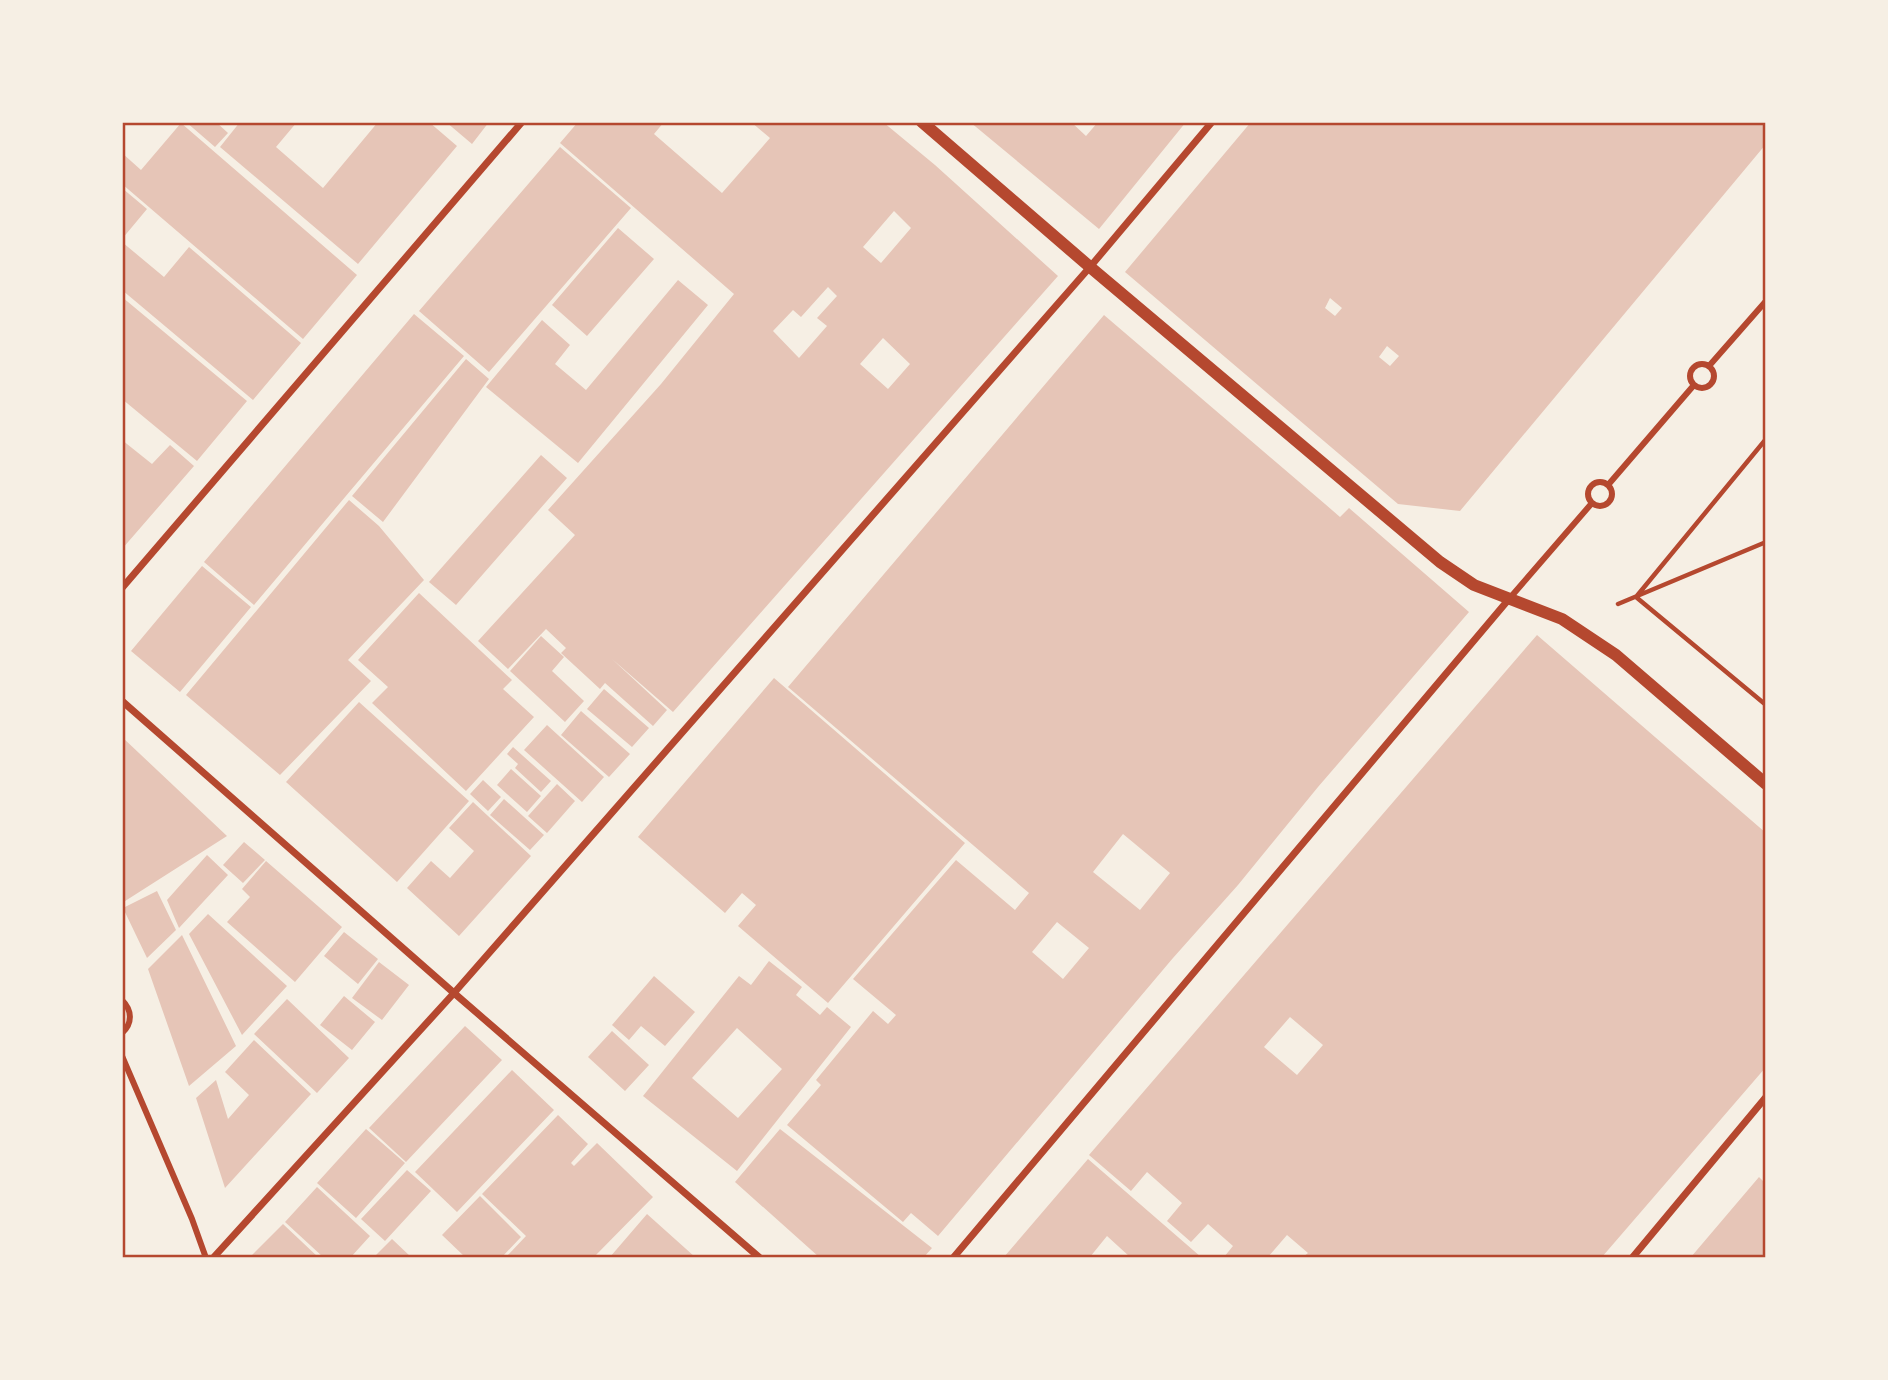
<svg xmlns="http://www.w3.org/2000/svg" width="1888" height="1380" viewBox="0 0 1888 1380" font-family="'Fira Sans',sans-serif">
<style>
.building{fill:#e6c5b7;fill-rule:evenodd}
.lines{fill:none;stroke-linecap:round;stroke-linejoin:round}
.path{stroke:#b5482f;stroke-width:4.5}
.pedestrian{stroke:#b5482f;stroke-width:6}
.minor{stroke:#b5482f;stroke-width:7}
.tertiary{stroke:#b5482f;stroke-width:12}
.neatline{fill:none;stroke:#b5482f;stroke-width:2.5}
</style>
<rect width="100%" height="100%" fill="#f6efe4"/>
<path class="building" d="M 186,122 L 216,122 L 228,133 L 215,147 Z
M 240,122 L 297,122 L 276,147 L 323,188 L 378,122 L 429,122 L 457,146 L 358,264 L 220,147 Z
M 446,122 L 489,122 L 472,144 Z
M 578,122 L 664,122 L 654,134 L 722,193 L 770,138 L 751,122 L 883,122 L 935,165 L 1058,276 L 673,712 L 612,659 L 667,710 L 653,726 L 605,683 L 600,689 L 561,653 L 566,648 L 546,629 L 508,669 L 478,641 L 575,535 L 548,510 L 661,384 L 734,294 L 560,143 ZM 894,211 L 911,228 L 881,263 L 863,247 ZM 828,287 L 837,296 L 817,318 L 827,326 L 799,358 L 773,331 L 793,310 L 801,317 ZM 883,338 L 910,364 L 888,389 L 860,364 Z
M 970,122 L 1071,122 L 1086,136 L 1098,122 L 1186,122 L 1099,229 Z
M 1251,122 L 1766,122 L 1766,144 L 1460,511 L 1398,504 L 1125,272 ZM 1330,298 L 1342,308 L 1335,316 L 1325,308 ZM 1387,346 L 1399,356 L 1390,366 L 1379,357 Z
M 181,123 L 357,275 L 303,339 L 122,184 L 122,153 L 141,170 Z
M 560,147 L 631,208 L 489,372 L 419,311 Z
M 122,188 L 147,209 L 122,239 Z
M 618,228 L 654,259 L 587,336 L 552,305 Z
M 122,242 L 164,277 L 189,247 L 301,343 L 253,400 L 122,290 Z
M 678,280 L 708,305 L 578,463 L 486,387 L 542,320 L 570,345 L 555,364 L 586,390 Z
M 122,297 L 247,401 L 197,461 L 122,399 Z
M 414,314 L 464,356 L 254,605 L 204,562 Z
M 1104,315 L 1325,504 L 1340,517 L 1349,508 L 1469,612 L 1318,787 L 1238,885 L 1173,958 L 938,1236 L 911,1213 L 903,1222 L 787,1125 L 821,1085 L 816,1080 L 873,1011 L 888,1024 L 896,1015 L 853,979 L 956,860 L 1015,910 L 1029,893 L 788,687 ZM 1123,834 L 1170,873 L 1140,910 L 1093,872 ZM 1057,922 L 1089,948 L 1063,979 L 1032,952 Z
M 466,359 L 489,379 L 383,522 L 352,496 Z
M 122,440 L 152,464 L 170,445 L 194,466 L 122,549 Z
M 541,455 L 567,478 L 456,605 L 429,582 Z
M 349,500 L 379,526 L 424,580 L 348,660 L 371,681 L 280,775 L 186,695 Z
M 202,566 L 251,607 L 180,692 L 131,651 Z
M 419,593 L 512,680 L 503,689 L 534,717 L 466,791 L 372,703 L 388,687 L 358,660 Z
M 1537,635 L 1766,833 L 1766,1067 L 1602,1257 L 1466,1257 L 1463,1255 L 1461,1257 L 1303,1257 L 1308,1253 L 1287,1235 L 1268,1257 L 1224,1257 L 1233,1246 L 1208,1224 L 1191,1242 L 1167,1221 L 1182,1203 L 1147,1172 L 1131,1191 L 1089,1155 ZM 1290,1017 L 1323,1045 L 1297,1075 L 1264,1047 Z
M 541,636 L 564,657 L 552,671 L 584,701 L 565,722 L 510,671 Z
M 774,678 L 965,843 L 828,1003 L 738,926 L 756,905 L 742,893 L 725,913 L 638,837 Z
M 604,689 L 649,728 L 632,747 L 587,709 Z
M 359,702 L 469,801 L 397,882 L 286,782 Z
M 581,711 L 630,754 L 609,777 L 561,735 Z
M 547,725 L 604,777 L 582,802 L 524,750 Z
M 122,737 L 227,836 L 122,903 Z
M 513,747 L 551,781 L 541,792 L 515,768 L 518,764 L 507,754 Z
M 511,769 L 541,796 L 527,812 L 497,785 Z
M 483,780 L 501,797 L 488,811 L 470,794 Z
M 557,784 L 575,801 L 547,833 L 528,816 Z
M 504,799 L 544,835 L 530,850 L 490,815 Z
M 473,802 L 531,856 L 459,936 L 407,888 L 431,861 L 450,878 L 474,851 L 449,828 Z
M 244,842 L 265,860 L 243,883 L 223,865 Z
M 207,855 L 228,875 L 179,928 L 167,900 Z
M 266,861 L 342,927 L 295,982 L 227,922 L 250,897 L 242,889 Z
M 157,891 L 176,930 L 147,958 L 123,908 Z
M 208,914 L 287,986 L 242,1035 L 189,934 Z
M 344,932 L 378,959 L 358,984 L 324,956 Z
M 182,935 L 236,1046 L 189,1086 L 148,969 Z
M 769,961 L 802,987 L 796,995 L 820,1015 L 827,1007 L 851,1027 L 737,1171 L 643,1096 L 739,976 L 751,985 ZM 737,1028 L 782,1069 L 738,1118 L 692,1078 Z
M 379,962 L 409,985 L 382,1020 L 352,998 Z
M 654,976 L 695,1012 L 665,1046 L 641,1026 L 629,1040 L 612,1025 Z
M 344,996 L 375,1022 L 352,1050 L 320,1025 Z
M 287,999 L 349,1058 L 317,1093 L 254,1034 Z
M 465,1026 L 502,1060 L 406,1162 L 369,1128 Z
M 612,1031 L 649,1065 L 625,1091 L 588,1057 Z
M 254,1040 L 311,1094 L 225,1188 L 196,1098 L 216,1080 L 228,1119 L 249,1095 L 225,1072 Z
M 512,1070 L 554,1110 L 457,1212 L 415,1172 Z
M 558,1115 L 588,1144 L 571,1163 L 574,1166 L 597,1143 L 653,1197 L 594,1257 L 506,1257 L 526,1236 L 482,1194 Z
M 366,1129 L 405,1163 L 356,1218 L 317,1183 Z
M 780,1129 L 932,1248 L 924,1257 L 819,1257 L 735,1182 Z
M 1088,1159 L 1201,1257 L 1130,1257 L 1107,1236 L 1090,1257 L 1004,1257 Z
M 407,1170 L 431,1191 L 385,1241 L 361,1219 Z
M 1759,1177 L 1763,1181 L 1766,1179 L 1766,1257 L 1691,1257 Z
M 317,1187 L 370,1236 L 351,1257 L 323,1257 L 285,1222 Z
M 480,1196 L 521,1237 L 502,1257 L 465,1257 L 442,1235 Z
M 647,1214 L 695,1257 L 610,1257 Z
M 283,1224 L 318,1257 L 250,1257 Z
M 392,1239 L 411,1257 L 374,1257 Z"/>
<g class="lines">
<path class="path" d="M 1766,439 L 1636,597 L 1766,705
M 1618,604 L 1766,542"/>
<path class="pedestrian" d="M1690 376a12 12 0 1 1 24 0a12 12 0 1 1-24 0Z
M 1709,366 L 1766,301
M1588 494a12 12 0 1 1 24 0a12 12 0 1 1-24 0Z
M 1608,485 L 1694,385
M 1509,599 L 1592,503
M 122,1000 C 132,1010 133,1023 122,1033
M 122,1056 L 192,1219 L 206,1258"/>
<path class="minor" d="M 122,588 L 522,122
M 122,701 L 454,993 L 760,1258
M 213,1258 L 454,993 L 1090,267 L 1212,122
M 953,1258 L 1509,599
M 1632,1258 L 1766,1097"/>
<path class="tertiary" d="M 922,122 L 1090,267 L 1440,562 L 1474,585 L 1562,619 L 1616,655 L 1766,784"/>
</g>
<rect width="1888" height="1380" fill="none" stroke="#f6efe4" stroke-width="248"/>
<rect x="124" y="124" width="1640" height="1132" class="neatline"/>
</svg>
